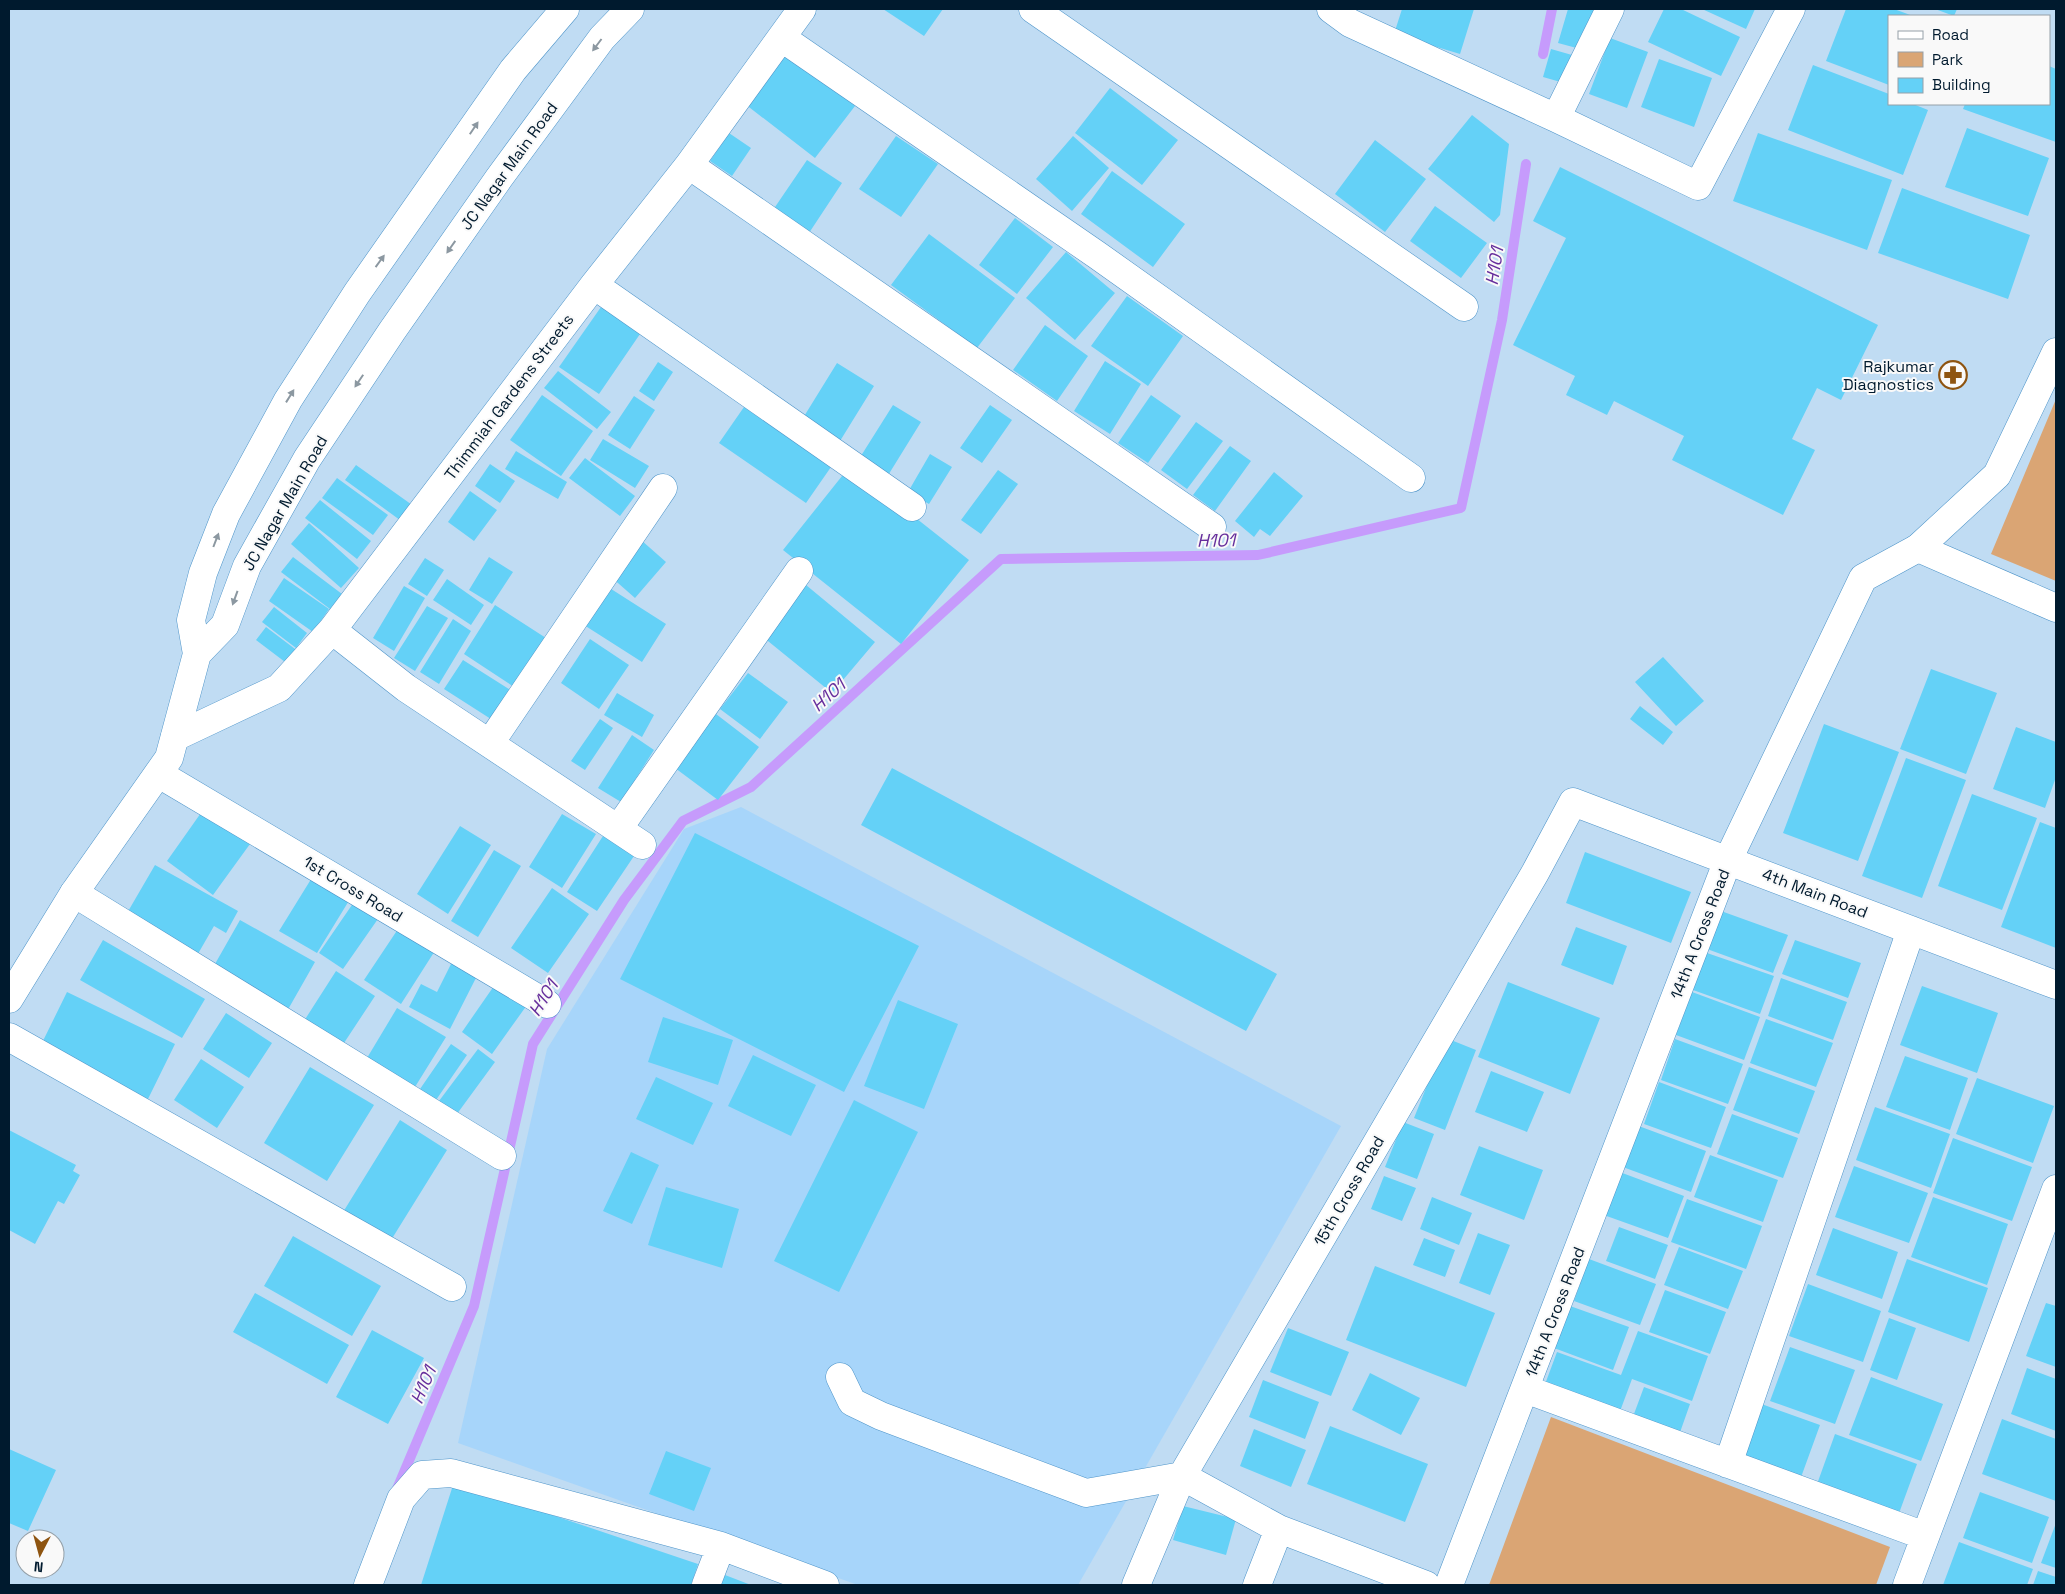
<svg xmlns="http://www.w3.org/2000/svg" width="2065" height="1594" viewBox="0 0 2065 1594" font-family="'Space Grotesk',sans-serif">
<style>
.built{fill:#a7d5fa}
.green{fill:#daa574}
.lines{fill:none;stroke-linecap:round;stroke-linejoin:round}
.stream{stroke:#c69bfc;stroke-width:10}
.building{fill:#64d1f7}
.minor-casing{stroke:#4d94c9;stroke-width:29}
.tertiary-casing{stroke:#4d94c9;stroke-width:29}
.secondary-casing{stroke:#4d94c9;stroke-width:29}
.minor{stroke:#fff;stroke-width:28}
.tertiary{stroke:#fff;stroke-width:28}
.secondary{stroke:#fff;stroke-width:28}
.oneway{fill:#8c98a1}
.labels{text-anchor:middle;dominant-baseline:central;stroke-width:4;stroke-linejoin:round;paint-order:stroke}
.street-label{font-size:16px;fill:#001a2e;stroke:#f9f9f9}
.poi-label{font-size:16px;fill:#001a2e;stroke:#f9f9f9;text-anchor:end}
.water-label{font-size:18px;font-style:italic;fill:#662e9c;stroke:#f9f9f9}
</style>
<rect width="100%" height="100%" fill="#c0dcf3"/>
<path class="built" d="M 741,807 L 1341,1126 L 1078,1585 L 858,1585 L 458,1443 L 547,1049 L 684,829 Z"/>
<path class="green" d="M 2056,399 L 2056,581 L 1991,554 Z
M 1551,1417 L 1890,1547 L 1876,1585 L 1489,1585 Z"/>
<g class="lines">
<path class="stream" d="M 1543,54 L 1552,9
M 397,1489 L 474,1306 L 533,1044 L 624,900 L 683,821 L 751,787 L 1001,559 L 1258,555 L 1461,508 L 1502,320 L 1526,164"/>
</g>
<path class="building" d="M 883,9 L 943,9 L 924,36 Z
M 1402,9 L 1474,9 L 1460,54 L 1394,34 Z
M 1568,9 L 1595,9 L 1584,50 L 1558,43 Z
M 1664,9 L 1681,9 L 1740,37 L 1721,76 L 1648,42 Z
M 1702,9 L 1755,9 L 1746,29 Z
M 1846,9 L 1894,9 L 1913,16 L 1889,16 L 1889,85 L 1826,61 Z
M 1935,9 L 1957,9 L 1954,16 Z
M 1610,38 L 1648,52 L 1627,108 L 1589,94 Z
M 1551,49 L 1572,55 L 1564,83 L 1543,77 Z
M 785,52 L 855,106 L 815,158 L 745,104 Z
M 1659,59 L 1712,78 L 1694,127 L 1641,107 Z
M 1813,65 L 1889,94 L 1889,104 L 1913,104 L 1928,110 L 1903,175 L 1788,130 Z
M 2049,66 L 2056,69 L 2056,142 L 1963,109 L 1965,104 L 2049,104 Z
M 1110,88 L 1178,140 L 1142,185 L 1075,133 Z
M 1472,115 L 1509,144 L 1500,215 L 1494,222 L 1428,169 Z
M 1967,128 L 2049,158 L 2028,216 L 1945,187 Z
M 729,133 L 751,148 L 732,176 L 710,161 Z
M 1758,133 L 1892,180 L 1867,250 L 1733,201 Z
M 896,136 L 938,164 L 901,217 L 859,189 Z
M 1073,136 L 1109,168 L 1072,211 L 1036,179 Z
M 1375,140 L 1426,179 L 1385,232 L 1335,194 Z
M 807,160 L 842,183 L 809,233 L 773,210 Z
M 1560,167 L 1878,325 L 1841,400 L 1817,388 L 1792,439 L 1815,450 L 1783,515 L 1672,460 L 1684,436 L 1614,401 L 1607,415 L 1566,395 L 1575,376 L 1513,345 L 1566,238 L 1533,221 Z
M 1112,171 L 1185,224 L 1153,267 L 1081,214 Z
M 1902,188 L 2030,235 L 2008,299 L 1878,253 Z
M 1435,206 L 1487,243 L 1461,278 L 1410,241 Z
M 1015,218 L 1053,247 L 1017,294 L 979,265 Z
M 929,234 L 1015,298 L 977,348 L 891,285 Z
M 1066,252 L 1115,293 L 1075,340 L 1026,298 Z
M 1127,296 L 1183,336 L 1148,386 L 1091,346 Z
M 601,307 L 640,334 L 599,394 L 559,367 Z
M 1045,325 L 1088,356 L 1057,401 L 1013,370 Z
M 1105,361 L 1141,384 L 1110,434 L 1074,411 Z
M 658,362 L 673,372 L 654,401 L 639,391 Z
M 837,363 L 874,386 L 840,441 L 803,418 Z
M 558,371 L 611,412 L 597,429 L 544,388 Z
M 542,395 L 593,431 L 561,476 L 510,440 Z
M 1151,395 L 1181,416 L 1148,463 L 1118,443 Z
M 634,396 L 655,410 L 630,449 L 608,435 Z
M 893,405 L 921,422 L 887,477 L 859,459 Z
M 990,405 L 1012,420 L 982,463 L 960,448 Z
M 744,407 L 831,467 L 806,503 L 719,443 Z
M 1196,422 L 1223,441 L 1187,489 L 1161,470 Z
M 603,439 L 649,466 L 635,488 L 590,460 Z
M 1230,446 L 1251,461 L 1215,511 L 1193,495 Z
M 516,451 L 567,482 L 558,499 L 505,469 Z
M 930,454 L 952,467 L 929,504 L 908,492 Z
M 585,458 L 635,496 L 620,516 L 569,478 Z
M 490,464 L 515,481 L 500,503 L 475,486 Z
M 356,465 L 415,507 L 404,523 L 345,480 Z
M 850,466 L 969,560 L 901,644 L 783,550 Z
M 998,470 L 1018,484 L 981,534 L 961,520 Z
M 1274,472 L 1303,496 L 1270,536 L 1260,529 L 1254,537 L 1235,521 Z
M 337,478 L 388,515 L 373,535 L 322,498 Z
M 470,491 L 497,510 L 474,541 L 448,522 Z
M 320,500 L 371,541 L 357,559 L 305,518 Z
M 309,523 L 359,568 L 341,588 L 291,544 Z
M 641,540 L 666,562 L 635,598 L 610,576 Z
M 293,557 L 342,594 L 330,609 L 281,572 Z
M 489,557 L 513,572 L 492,604 L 469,590 Z
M 425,558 L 444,570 L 427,596 L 408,584 Z
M 284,578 L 329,609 L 313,632 L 269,601 Z
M 447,579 L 484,605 L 471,625 L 433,600 Z
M 806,585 L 875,642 L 832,693 L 763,637 Z
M 404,586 L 425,598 L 394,651 L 373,638 Z
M 608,587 L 666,624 L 642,662 L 584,625 Z
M 495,605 L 546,638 L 514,687 L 464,654 Z
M 427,606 L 448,618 L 415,671 L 394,658 Z
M 274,607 L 307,633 L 296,648 L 262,622 Z
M 453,619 L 471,631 L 439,684 L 420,672 Z
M 266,627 L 299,652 L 289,665 L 256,640 Z
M 590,639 L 629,665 L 599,709 L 561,683 Z
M 1663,657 L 1704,701 L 1676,726 L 1635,682 Z
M 463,660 L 512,691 L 494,721 L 444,689 Z
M 1931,669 L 1997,693 L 1966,774 L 1900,749 Z
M 748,673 L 788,702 L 760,739 L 720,709 Z
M 617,693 L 654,715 L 642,737 L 604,715 Z
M 1640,706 L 1673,732 L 1663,745 L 1630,719 Z
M 716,714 L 759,747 L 718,800 L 675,768 Z
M 600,719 L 613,728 L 585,770 L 571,761 Z
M 1824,724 L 1899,752 L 1858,861 L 1783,833 Z
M 2016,727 L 2056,742 L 2056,777 L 2045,808 L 1993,789 Z
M 632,735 L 654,750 L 621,802 L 598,788 Z
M 1906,758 L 1966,780 L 1922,898 L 1862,876 Z
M 892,768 L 1277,974 L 1246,1031 L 861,825 Z
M 1972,794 L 2037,818 L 2002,910 L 1938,886 Z
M 203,810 L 250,844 L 213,895 L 167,861 Z
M 562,814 L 596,834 L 562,888 L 529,867 Z
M 2040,822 L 2056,828 L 2056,948 L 2001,927 Z
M 460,826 L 491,845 L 448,914 L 417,894 Z
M 695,833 L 919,946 L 844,1092 L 620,979 Z
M 603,836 L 634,856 L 597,911 L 567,892 Z
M 494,850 L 521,866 L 478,937 L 451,921 Z
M 1585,852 L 1691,892 L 1671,943 L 1566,903 Z
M 155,865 L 238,911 L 226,933 L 214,926 L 195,959 L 123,920 Z
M 313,876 L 350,899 L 317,953 L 279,931 Z
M 552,888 L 589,914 L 548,973 L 511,948 Z
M 356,899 L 380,916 L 343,969 L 319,953 Z
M 1721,911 L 1788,935 L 1773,973 L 1707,949 Z
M 240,920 L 315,962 L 286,1013 L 211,971 Z
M 402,923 L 438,946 L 401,1004 L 364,980 Z
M 1576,927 L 1627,946 L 1613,985 L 1561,965 Z
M 103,940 L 205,999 L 182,1038 L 80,980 Z
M 1795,940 L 1861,963 L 1848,998 L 1782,974 Z
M 1707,953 L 1774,976 L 1760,1014 L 1693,990 Z
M 454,958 L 479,972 L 450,1029 L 409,1007 L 421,984 L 437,992 Z
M 336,971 L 375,996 L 342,1046 L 304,1021 Z
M 1781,978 L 1847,1002 L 1833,1040 L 1768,1016 Z
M 1508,982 L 1600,1018 L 1570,1094 L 1478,1057 Z
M 496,983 L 527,1005 L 492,1054 L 462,1032 Z
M 1922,986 L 1998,1013 L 1977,1073 L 1900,1045 Z
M 67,992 L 175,1044 L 148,1099 L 40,1047 Z
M 1692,992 L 1760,1017 L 1744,1060 L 1676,1035 Z
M 898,1000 L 958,1024 L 924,1109 L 864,1086 Z
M 397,1008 L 446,1037 L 415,1087 L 367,1058 Z
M 226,1013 L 272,1043 L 249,1078 L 203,1049 Z
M 663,1017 L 733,1040 L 718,1085 L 648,1062 Z
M 1766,1019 L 1833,1043 L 1816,1087 L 1750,1063 Z
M 1446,1038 L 1476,1050 L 1445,1130 L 1414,1118 Z
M 1675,1039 L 1743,1064 L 1728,1104 L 1661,1080 Z
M 451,1044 L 467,1055 L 436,1100 L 420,1089 Z
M 478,1049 L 495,1062 L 454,1118 L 436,1105 Z
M 753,1055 L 816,1085 L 791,1136 L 728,1106 Z
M 1905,1056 L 1968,1078 L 1950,1130 L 1886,1107 Z
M 201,1059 L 244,1087 L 217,1128 L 174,1100 Z
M 310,1067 L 374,1105 L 327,1181 L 264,1143 Z
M 1749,1067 L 1815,1091 L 1799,1134 L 1733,1110 Z
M 1491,1071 L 1544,1092 L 1527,1132 L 1475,1112 Z
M 656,1077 L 713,1103 L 693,1145 L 636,1119 Z
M 1977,1078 L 2054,1106 L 2033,1163 L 1956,1134 Z
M 1659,1082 L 1726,1107 L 1711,1148 L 1644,1124 Z
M 854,1100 L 918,1132 L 839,1292 L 774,1261 Z
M 1875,1107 L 1950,1134 L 1931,1188 L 1856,1160 Z
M 1732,1114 L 1798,1138 L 1783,1178 L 1717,1154 Z
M 400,1120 L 447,1150 L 388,1245 L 340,1217 Z
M 1403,1122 L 1434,1134 L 1417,1179 L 1385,1167 Z
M 1636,1125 L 1706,1151 L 1691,1192 L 1620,1166 Z
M 9,1130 L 76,1165 L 73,1171 L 80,1175 L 64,1204 L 58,1201 L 35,1244 L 9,1230 Z
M 1953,1138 L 2032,1167 L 2012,1221 L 1933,1193 Z
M 1479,1146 L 1543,1170 L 1524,1220 L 1460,1195 Z
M 631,1152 L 659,1165 L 632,1224 L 603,1211 Z
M 1710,1155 L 1778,1180 L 1763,1222 L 1694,1197 Z
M 1854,1166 L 1928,1193 L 1909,1243 L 1835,1217 Z
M 1617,1171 L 1684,1196 L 1668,1238 L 1601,1214 Z
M 1384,1176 L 1416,1188 L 1402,1221 L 1371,1209 Z
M 666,1187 L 739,1209 L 722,1268 L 648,1245 Z
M 1432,1197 L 1472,1213 L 1459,1245 L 1420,1229 Z
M 1933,1197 L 2008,1224 L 1987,1285 L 1911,1257 Z
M 1687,1199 L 1762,1226 L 1746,1269 L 1671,1242 Z
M 1619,1227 L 1668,1245 L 1655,1279 L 1606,1261 Z
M 1833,1228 L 1898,1252 L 1882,1299 L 1816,1275 Z
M 1478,1233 L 1510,1245 L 1490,1295 L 1459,1283 Z
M 293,1236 L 381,1286 L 352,1336 L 264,1286 Z
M 1424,1238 L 1455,1250 L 1445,1277 L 1413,1265 Z
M 1679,1247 L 1743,1271 L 1728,1309 L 1664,1285 Z
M 1589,1259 L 1656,1284 L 1640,1325 L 1574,1301 Z
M 1907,1259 L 1988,1288 L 1969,1342 L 1888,1312 Z
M 1375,1266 L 1495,1313 L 1466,1387 L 1346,1340 Z
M 1808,1284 L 1881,1311 L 1863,1362 L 1789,1336 Z
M 1665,1290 L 1726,1312 L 1710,1354 L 1649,1332 Z
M 255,1293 L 349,1345 L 327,1384 L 233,1332 Z
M 2046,1303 L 2056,1306 L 2056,1367 L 2026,1356 Z
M 1570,1306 L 1629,1327 L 1613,1370 L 1554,1348 Z
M 1889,1318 L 1916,1328 L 1897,1380 L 1870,1370 Z
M 1288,1328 L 1349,1352 L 1331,1396 L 1270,1372 Z
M 372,1330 L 424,1358 L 388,1424 L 336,1397 Z
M 1638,1331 L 1708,1356 L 1692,1401 L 1632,1379 L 1619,1414 L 1544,1387 L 1557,1352 L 1621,1375 Z
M 1790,1347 L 1855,1370 L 1835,1424 L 1770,1401 Z
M 2027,1368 L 2056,1379 L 2056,1431 L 2011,1414 Z
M 1370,1373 L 1420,1398 L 1401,1435 L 1352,1410 Z
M 1871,1377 L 1943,1404 L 1921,1461 L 1849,1435 Z
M 1263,1380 L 1319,1402 L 1305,1439 L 1249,1417 Z
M 1644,1387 L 1690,1404 L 1678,1438 L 1631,1422 Z
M 1756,1402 L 1820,1425 L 1800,1480 L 1736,1457 Z
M 2002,1419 L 2056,1439 L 2056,1501 L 1982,1474 Z
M 1330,1426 L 1428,1464 L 1405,1522 L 1307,1484 Z
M 1254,1429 L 1306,1450 L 1291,1487 L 1240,1466 Z
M 1835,1434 L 1917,1464 L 1898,1516 L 1816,1487 Z
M 9,1449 L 56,1470 L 28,1531 L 9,1523 Z
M 666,1451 L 711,1468 L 694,1511 L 649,1494 Z
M 454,1482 L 698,1564 L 691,1585 L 421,1585 Z
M 1980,1492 L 2049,1517 L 2032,1563 L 1963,1538 Z
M 1183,1506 L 1236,1519 L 1226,1555 L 1173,1540 Z
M 2056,1523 L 2056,1568 L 2041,1563 Z
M 1959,1542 L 2033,1569 L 2027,1585 L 1943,1585 Z
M 2038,1571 L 2056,1577 L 2056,1585 L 2033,1585 Z
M 725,1575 L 751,1585 L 721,1585 Z"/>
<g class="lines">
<defs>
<path id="minor" d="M 1033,9 L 1464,307
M 1331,9 L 1350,23 L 1556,118 L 1698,186 L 1791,9
M 782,38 L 1097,255 L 1411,478
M 1556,118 L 1610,9
M 689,165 L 1212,527
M 594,285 L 912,507
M 332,630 L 406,688 L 642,845
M 175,737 L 279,688 L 332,630 L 594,285 L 689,165 L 802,9
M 490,743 L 663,488
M 159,774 L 547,1004
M 618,829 L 799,571
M 74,893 L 502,1156
M 9,1037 L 452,1287
M 840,1377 L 852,1402 L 881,1416 L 1086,1493 L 1182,1476 L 1279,1529 L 1426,1585
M 1525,1389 L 1925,1536
M 1728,1464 L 1911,930
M 368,1585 L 401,1499 L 422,1475 L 451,1473 L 721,1546 L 825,1585
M 706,1585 L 721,1546
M 1136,1585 L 1182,1476 L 1535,873 L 1573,802 L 2056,985
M 1257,1585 L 1279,1529
M 1449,1585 L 1728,860 L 1863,578 L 1918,548
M 1907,1585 L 2056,1189"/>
<path id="tertiary" d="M 2056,352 L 1997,475 L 1918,548 L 2056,608"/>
<path id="secondary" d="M 197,654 L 225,625 L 247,566 L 307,459 L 392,331 L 499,178 L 602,38 L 630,9
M 9,999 L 74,893 L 169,758 L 197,654 L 191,620 L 203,573 L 226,514 L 288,400 L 357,293 L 513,70 L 565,9"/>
</defs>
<use href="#minor" class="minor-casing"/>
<use href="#tertiary" class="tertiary-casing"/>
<use href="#secondary" class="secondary-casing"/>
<use href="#minor" class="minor"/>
<use href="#tertiary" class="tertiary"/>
<use href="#secondary" class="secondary"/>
</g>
<defs><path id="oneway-solid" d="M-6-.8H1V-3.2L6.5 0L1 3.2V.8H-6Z" transform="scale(1.25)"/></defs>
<g class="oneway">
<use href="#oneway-solid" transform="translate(597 45) rotate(127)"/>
<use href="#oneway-solid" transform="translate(474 128) rotate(-56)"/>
<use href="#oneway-solid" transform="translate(451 247) rotate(125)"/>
<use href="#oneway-solid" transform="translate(380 261) rotate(-54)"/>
<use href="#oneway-solid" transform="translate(359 381) rotate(124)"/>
<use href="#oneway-solid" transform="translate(290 396) rotate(-58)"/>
<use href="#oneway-solid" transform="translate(216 540) rotate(-69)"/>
<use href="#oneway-solid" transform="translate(235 598) rotate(110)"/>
</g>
<defs>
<symbol id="pharmacy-ring" viewBox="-11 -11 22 22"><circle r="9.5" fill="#f9f9f9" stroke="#8e5410" stroke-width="1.5"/><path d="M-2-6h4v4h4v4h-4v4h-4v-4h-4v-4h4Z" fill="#8e5410"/></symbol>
</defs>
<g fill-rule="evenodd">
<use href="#pharmacy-ring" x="1937" y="359" width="32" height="32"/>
</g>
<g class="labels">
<g class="street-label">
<text transform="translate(509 166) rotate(-54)">JC Nagar Main Road</text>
<text transform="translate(509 397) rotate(-53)">Thimmiah Gardens Streets</text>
<text transform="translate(285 503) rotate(-60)">JC Nagar Main Road</text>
<text transform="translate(353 889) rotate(31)">1st Cross Road</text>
<text transform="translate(1815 893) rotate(21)">4th Main Road</text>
<text transform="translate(1700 934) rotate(-69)">14th A Cross Road</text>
<text transform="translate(1349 1191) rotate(-60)">15th Cross Road</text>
<text transform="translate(1555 1312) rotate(-69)">14th A Cross Road</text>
</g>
<g class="poi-label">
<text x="1934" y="366">Rajkumar<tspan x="1934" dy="18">Diagnostics</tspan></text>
</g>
<g class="water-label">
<text transform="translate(1494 266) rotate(-81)">H101</text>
<text transform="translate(1216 540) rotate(-1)">H101</text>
<text transform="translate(828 695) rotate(-42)">H101</text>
<text transform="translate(543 998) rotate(-58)">H101</text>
<text transform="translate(423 1385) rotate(-67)">H101</text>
</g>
</g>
<rect width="2065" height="1594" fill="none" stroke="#001a2e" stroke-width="20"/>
<rect x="1888" y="15" width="162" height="90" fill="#f9f9f9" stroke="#95a0a8"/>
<rect x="1898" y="31" width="25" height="8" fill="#ffffff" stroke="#95a0a8"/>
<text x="1932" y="40" font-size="15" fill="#001a2e">Road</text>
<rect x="1898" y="52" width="25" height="15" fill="#daa574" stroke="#95a0a8"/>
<text x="1932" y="65" font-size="15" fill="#001a2e">Park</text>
<rect x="1898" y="78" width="25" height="15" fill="#64d1f7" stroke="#95a0a8"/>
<text x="1932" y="90" font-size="15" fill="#001a2e">Building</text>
<g transform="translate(40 1554) rotate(186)"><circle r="24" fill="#f9f9f9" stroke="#95a0a8"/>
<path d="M0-4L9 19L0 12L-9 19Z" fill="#8e5410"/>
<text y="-8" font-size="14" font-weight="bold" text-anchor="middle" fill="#001a2e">N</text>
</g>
</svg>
